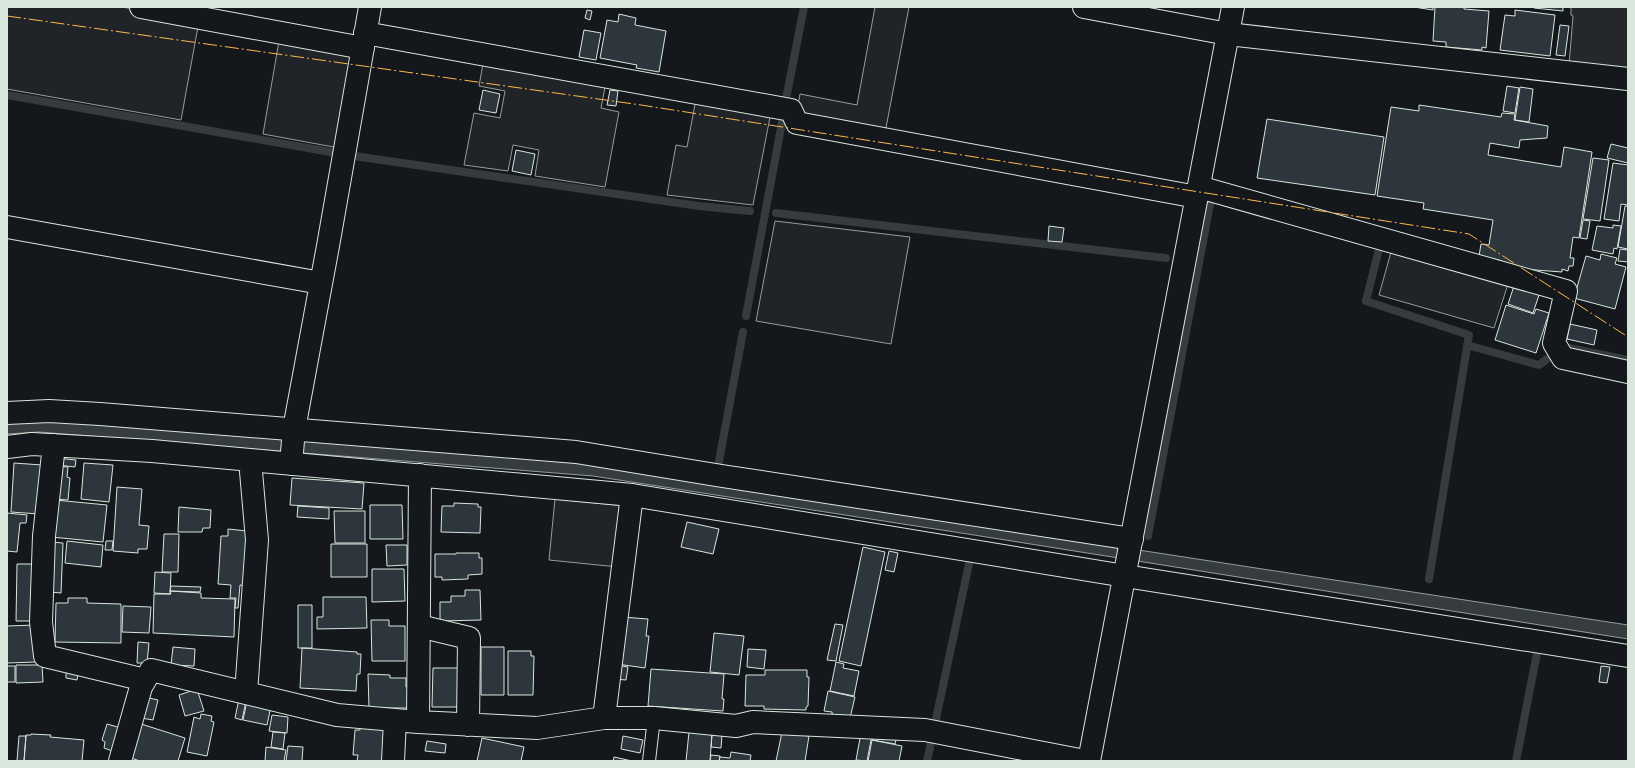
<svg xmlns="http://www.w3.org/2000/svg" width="1635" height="768" viewBox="0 0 1635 768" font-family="'Fira Sans Condensed',sans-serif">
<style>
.green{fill:#202428;stroke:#939e99}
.parking{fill:#24282b;stroke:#939e99}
.water{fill:#363b3e;stroke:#939e99}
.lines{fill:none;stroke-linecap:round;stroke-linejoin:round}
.stream{stroke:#363b3e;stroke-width:8}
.building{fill:#2c363c;stroke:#d8e6dc}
.service-casing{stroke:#d8e6dc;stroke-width:14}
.minor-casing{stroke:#d8e6dc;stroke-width:24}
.tertiary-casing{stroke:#d8e6dc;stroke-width:24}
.service{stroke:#14181c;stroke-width:12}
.minor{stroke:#14181c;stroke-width:22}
.tertiary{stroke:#14181c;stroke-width:22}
.power{stroke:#ffb74d;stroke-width:1;stroke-dasharray:14 3 2 3;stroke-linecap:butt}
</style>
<rect width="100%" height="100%" fill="#14181c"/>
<path class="green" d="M 7,7 L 122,7 L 199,21 L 181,120 L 7,89 Z
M 875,7 L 909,7 L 885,133 L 797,111 L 800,94 L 857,105 Z
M 280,35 L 357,55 L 339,148 L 263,134 Z
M 484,58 L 606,82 L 601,108 L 619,112 L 605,187 L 535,176 L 539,150 L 513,145 L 508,171 L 464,165 L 474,113 L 500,118 L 505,91 L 479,86 Z
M 696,99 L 771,112 L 753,205 L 667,195 L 676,145 L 687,147 Z
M 775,221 L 910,237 L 891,344 L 756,321 Z
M 1391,252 L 1508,284 L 1494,328 L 1379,295 Z
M 555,499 L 626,506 L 618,567 L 549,560 Z"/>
<path class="parking" d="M 1571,7 L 1628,7 L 1628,70 L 1569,65 L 1573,16 L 1571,15 Z"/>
<path class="water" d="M 58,418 L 575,457 L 1145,551 L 1628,625 L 1628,639 L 974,535 L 593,476 L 39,432 L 7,434 L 7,419 Z"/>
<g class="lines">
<path class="stream" d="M 7,95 L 336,153
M 786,99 L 804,7
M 354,156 L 699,206 L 750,211
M 776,213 L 1166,258
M 1379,249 L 1366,301 L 1469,335 L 1429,579
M 746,316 L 783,117
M 1467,345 L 1539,365 L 1547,359
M 1569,348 L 1628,360
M 719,461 L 743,332
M 1148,536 L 1210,204
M 927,761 L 970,559
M 1516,761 L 1537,653"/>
</g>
<path class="building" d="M 1414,7 L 1433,7 L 1433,10 Z
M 1435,7 L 1464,7 L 1464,9 L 1489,11 L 1486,48 L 1482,47 L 1482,50 L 1446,47 L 1446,42 L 1433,41 Z
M 1534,7 L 1563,7 L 1563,11 L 1534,8 Z
M 587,10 L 592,11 L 590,20 L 585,18 Z
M 1515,10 L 1555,15 L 1550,56 L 1500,50 L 1505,15 L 1515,16 Z
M 619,14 L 636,18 L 635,25 L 666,31 L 659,72 L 636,68 L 637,65 L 600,58 L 607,20 L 618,22 Z
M 1560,25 L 1569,26 L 1565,56 L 1556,55 Z
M 584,30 L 601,33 L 596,60 L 579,57 Z
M 1507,86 L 1519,88 L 1515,113 L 1503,111 Z
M 1520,87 L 1533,89 L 1529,122 L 1515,120 Z
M 483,90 L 500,94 L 496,113 L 479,110 Z
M 610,90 L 618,91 L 616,106 L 607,105 Z
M 1419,105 L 1501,117 L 1502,113 L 1515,114 L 1514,120 L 1548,126 L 1547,138 L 1520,140 L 1519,148 L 1490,143 L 1488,155 L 1561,167 L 1564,147 L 1592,152 L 1579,238 L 1573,237 L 1570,258 L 1574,258 L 1573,266 L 1569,266 L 1568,271 L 1562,269 L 1562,272 L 1522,269 L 1499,260 L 1479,256 L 1481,244 L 1489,245 L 1493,220 L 1423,209 L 1424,203 L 1377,196 L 1391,107 L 1419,111 Z
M 1267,119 L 1384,137 L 1375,195 L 1257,178 Z
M 1611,144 L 1628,148 L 1628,163 L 1607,158 Z
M 516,150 L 535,154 L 531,175 L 512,171 Z
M 1593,158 L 1609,160 L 1600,221 L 1583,219 Z
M 1613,163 L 1628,165 L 1628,205 L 1621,204 L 1619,221 L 1604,219 Z
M 1625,206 L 1628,206 L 1628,249 L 1618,247 Z
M 1583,220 L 1590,221 L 1587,239 L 1580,238 Z
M 1613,225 L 1621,226 L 1617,249 L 1614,248 L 1613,254 L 1592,250 L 1597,226 L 1613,228 Z
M 1049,226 L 1064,228 L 1062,242 L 1048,241 Z
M 1620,249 L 1628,250 L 1628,262 L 1618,261 Z
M 1601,254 L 1617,258 L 1615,264 L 1626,267 L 1615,309 L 1574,298 L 1586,256 L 1600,260 Z
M 1514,286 L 1539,295 L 1533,313 L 1508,304 Z
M 1506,305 L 1534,314 L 1536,309 L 1549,313 L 1536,353 L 1495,340 Z
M 1570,324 L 1597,330 L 1594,345 L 1567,339 Z
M 57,458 L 76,460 L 75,467 L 57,465 Z
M 14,463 L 42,465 L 39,514 L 11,512 Z
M 84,463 L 113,465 L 109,502 L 81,499 Z
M 58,466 L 68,467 L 67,477 L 70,478 L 68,500 L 55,499 Z
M 292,478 L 364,483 L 362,509 L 290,505 Z
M 117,487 L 142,489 L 139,525 L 149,526 L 147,549 L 138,549 L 138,553 L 113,551 Z
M 55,500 L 107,505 L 103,542 L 51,537 Z
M 454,503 L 478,504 L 478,507 L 481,507 L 480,533 L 441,532 L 442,506 L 454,506 Z
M 370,505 L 402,505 L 403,539 L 370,539 Z
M 298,506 L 329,508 L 329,519 L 297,517 Z
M 179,507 L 211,510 L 210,528 L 203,528 L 202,532 L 178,532 Z
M 334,511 L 365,511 L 365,543 L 335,543 Z
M 7,513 L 27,515 L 26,523 L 20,523 L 17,552 L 7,551 Z
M 687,522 L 719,529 L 713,554 L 681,547 Z
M 228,529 L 247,531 L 246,586 L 240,585 L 238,608 L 235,608 L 236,598 L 230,598 L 231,585 L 218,584 L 221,536 L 228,536 Z
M 164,534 L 179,534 L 178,572 L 162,572 Z
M 67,541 L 103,545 L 101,567 L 65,563 Z
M 106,541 L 113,541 L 112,550 L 105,550 Z
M 51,542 L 63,543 L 61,593 L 49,592 Z
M 331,544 L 367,544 L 367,577 L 331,577 Z
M 386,545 L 407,545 L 407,565 L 387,566 Z
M 863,547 L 885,552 L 861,666 L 839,661 Z
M 889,551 L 898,553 L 894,572 L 885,570 Z
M 456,553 L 479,553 L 479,558 L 482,558 L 482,574 L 468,575 L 468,579 L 442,580 L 442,577 L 435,577 L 435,554 L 456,554 Z
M 17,564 L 37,564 L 35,621 L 16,621 Z
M 372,569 L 404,569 L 405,601 L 372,602 Z
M 155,572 L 171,573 L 170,594 L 154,593 Z
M 171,586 L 201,587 L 200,592 L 170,591 Z
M 465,590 L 480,590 L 481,620 L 440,621 L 440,602 L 451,602 L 451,596 L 465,596 Z
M 170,591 L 201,593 L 201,598 L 235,599 L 234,637 L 153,633 L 154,594 L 171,594 Z
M 323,597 L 366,597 L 367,628 L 317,629 L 317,617 L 323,617 Z
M 68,598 L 87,598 L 87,603 L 121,604 L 121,643 L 55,642 L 56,603 L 68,603 Z
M 298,605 L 312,605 L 312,648 L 298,648 Z
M 123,606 L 151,607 L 149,633 L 122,632 Z
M 622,617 L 648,619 L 646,636 L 649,636 L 645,668 L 617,664 Z
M 371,620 L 389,620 L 389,626 L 405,626 L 405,661 L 372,661 Z
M 7,621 L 7,626 L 35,625 L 36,662 L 7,663 Z
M 835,624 L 843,625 L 836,661 L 827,660 Z
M 714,633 L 744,636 L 739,675 L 710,672 Z
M 138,642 L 149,643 L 147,663 L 137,663 Z
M 173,647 L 195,649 L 194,666 L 171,665 Z
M 481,647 L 504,647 L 504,695 L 481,695 Z
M 302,648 L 357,652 L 357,654 L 361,654 L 360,674 L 357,674 L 356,691 L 300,688 Z
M 748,649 L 766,650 L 764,669 L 747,667 Z
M 508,651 L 531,651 L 531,656 L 534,656 L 533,695 L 508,695 Z
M 836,662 L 844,664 L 843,668 L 859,671 L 854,696 L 830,691 Z
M 16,665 L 42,665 L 43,682 L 16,683 Z
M 616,665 L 628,667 L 626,680 L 614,679 Z
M 7,666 L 15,666 L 15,682 L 7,682 Z
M 1601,666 L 1610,667 L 1607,683 L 1599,682 Z
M 433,668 L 461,668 L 461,707 L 432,707 Z
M 651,669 L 724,674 L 722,699 L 724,699 L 723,711 L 648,706 Z
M 765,670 L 807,670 L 807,677 L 809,677 L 808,706 L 806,707 L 806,710 L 764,709 L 764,706 L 745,706 L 746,675 L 765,675 Z
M 66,672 L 78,674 L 77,680 L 66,678 Z
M 368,674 L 390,675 L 390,678 L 406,678 L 406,687 L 410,687 L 410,708 L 369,708 Z
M 197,689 L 204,711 L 185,716 L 179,695 Z
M 828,691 L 855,697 L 850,718 L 832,714 L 832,712 L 824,711 Z
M 145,697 L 158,700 L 153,720 L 141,718 Z
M 239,699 L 246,701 L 242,720 L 235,718 Z
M 247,701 L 271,706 L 267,725 L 243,720 Z
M 201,714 L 212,716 L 211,721 L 214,722 L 207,756 L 187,752 L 194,717 L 200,719 Z
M 272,715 L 288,717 L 287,733 L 269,731 Z
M 138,723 L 185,738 L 178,761 L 140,761 L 128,757 Z
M 107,724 L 121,728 L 115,752 L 104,748 L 105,742 L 102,740 Z
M 360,725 L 386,727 L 383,761 L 357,761 L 358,755 L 353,755 L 355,730 L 360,730 Z
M 273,732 L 285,733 L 283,749 L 271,747 Z
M 689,732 L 712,734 L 710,761 L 686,761 Z
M 782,732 L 809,736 L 805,761 L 776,761 Z
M 861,733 L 872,735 L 867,761 L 856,760 Z
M 31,734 L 51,735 L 50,737 L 84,740 L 82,761 L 24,761 L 26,735 L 31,735 Z
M 712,734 L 722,735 L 721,748 L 711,747 Z
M 872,734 L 897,736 L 895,744 L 872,740 Z
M 19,736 L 26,736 L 24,761 L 17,761 Z
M 623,736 L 643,740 L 640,753 L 621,749 Z
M 482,738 L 524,747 L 521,761 L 477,761 Z
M 872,740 L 902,746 L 899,761 L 868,761 Z
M 427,741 L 446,744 L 445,753 L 425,751 Z
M 288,746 L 303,747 L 302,761 L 286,761 Z
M 266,747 L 286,750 L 284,761 L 265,761 Z
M 731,752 L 751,755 L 750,761 L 719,761 L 720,757 L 730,758 Z
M 711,755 L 720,756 L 719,761 L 710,761 Z
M 614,757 L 632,761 L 613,761 Z"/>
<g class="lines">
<defs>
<path id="service" d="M 649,761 L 654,718"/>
<path id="minor" d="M 141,7 L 363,48
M 1084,7 L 1228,34 L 1628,79
M 365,33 L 791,110 L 797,123 L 1197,197
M 1199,187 L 1566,291 L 1554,343 L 1563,358 L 1628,372
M 7,227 L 321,283
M 7,413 L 49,411 L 100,414 L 576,452 L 722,476 L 1132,539
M 54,445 L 44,536 L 41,622 L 45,656 L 145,680
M 7,447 L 32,444 L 152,451 L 632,495 L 1125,576 L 1628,656
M 291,464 L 294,429 L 328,246 L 370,7
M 419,626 L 469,638 L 468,725
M 246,693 L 257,540 L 250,460
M 604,718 L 654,718 L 736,726 L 753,722 L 925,730 L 1085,761
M 418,722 L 420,475
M 120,761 L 141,687 L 151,670 L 337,715 L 418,722 L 537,728 L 604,718 L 632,495
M 393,761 L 395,720"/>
<path id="tertiary" d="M 1089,761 L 1233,7"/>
</defs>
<use href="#service" class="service-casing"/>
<use href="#minor" class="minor-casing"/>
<use href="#tertiary" class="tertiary-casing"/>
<use href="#service" class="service"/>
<use href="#minor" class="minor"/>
<use href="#tertiary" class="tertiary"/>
<path class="power" d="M 7,16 L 641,105 L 1469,234 L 1628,337"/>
</g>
<rect width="1635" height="768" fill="none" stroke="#d8e6dc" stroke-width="16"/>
</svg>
